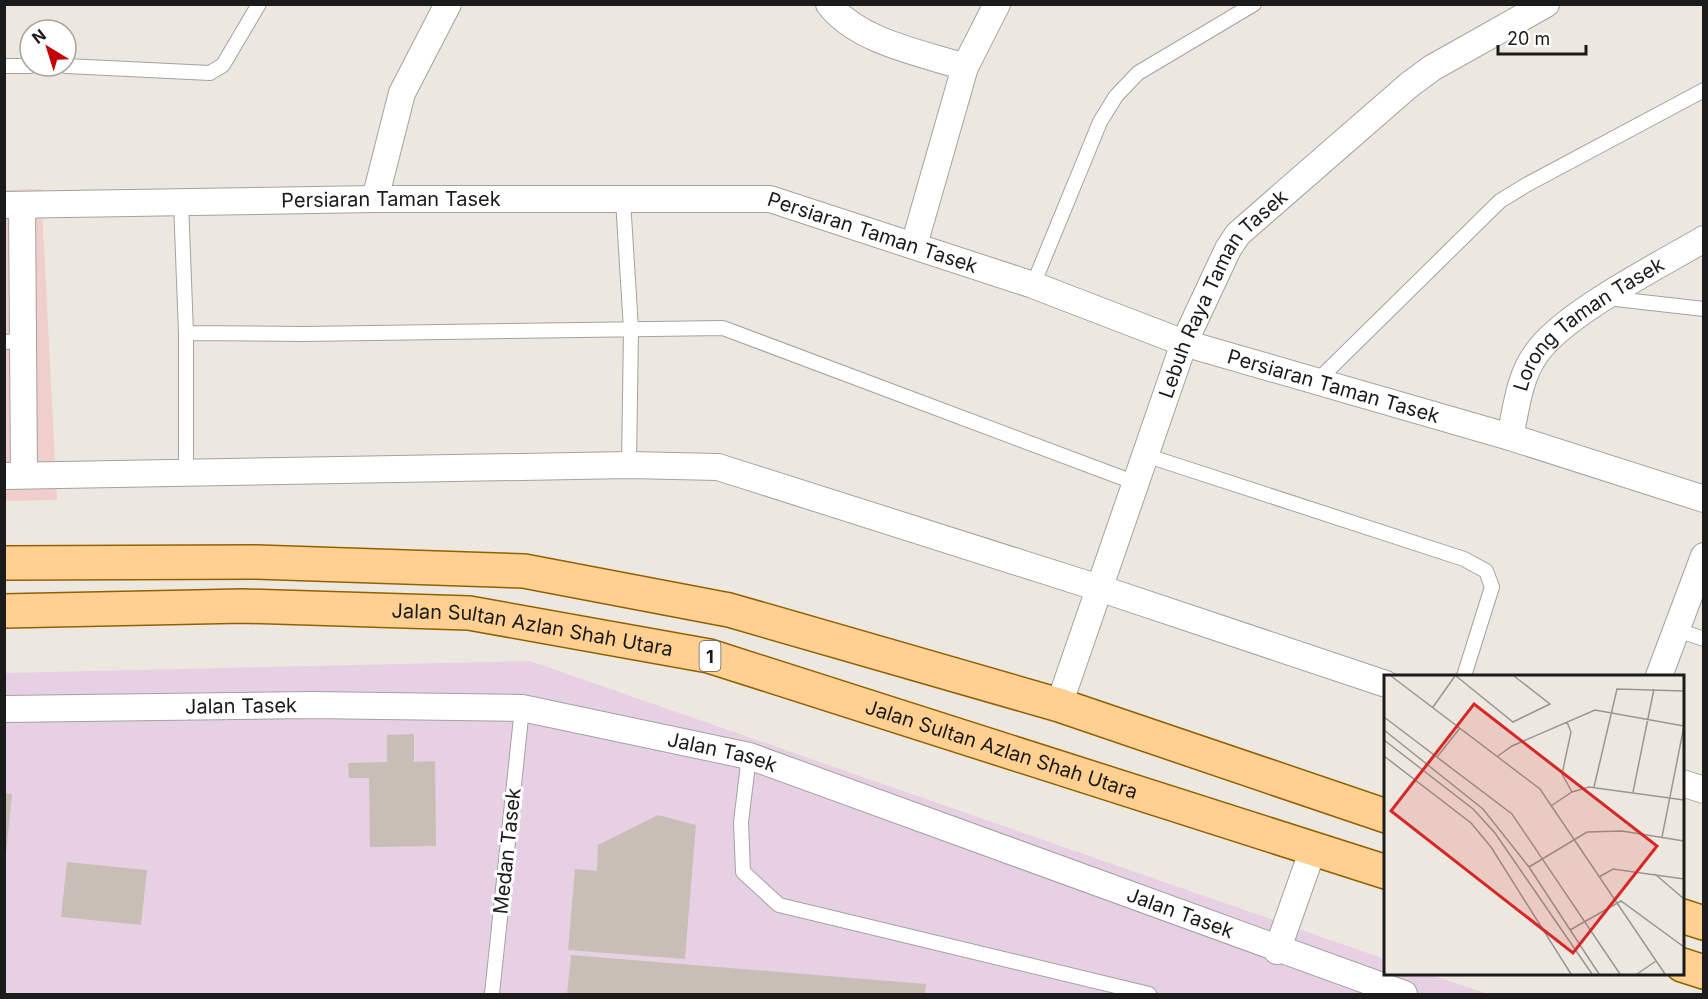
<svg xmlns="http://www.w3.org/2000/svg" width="1708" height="999" viewBox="0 0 1708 999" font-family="Inter,sans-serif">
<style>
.commercial{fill:#f0cecc}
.industrial{fill:#e7d0e3}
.building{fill:#c9beb5}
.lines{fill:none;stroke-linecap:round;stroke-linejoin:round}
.service-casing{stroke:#a2a2a2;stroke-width:16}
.minor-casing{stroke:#a2a2a2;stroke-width:28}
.primary-casing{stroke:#916100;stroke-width:36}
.service{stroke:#fff;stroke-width:14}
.minor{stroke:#fff;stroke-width:26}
.primary{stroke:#ffd092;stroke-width:33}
.labels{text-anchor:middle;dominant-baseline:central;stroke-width:6;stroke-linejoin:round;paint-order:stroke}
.shield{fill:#fff;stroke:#5f5f5f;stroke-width:1.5}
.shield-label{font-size:18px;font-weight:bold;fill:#1b1b1b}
.street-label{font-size:20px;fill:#1b1b1b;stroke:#fff}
.inset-road{fill:none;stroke:#999691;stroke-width:1.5}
.view{fill:#d62828;fill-opacity:0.15;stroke:#d62828;stroke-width:3}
.inset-edge{fill:none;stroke:#1b1b1b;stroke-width:3}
</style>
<rect width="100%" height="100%" fill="#ede8df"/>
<path class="commercial" d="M 41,189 L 57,500 L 5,501 L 4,190 Z"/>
<path class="industrial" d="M 530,661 L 1385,959 L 1386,974 L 1428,974 L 1488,994 L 5,994 L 4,673 Z"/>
<path class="building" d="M 414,734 L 414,762 L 435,761 L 436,846 L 370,847 L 369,778 L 349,778 L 348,763 L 387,762 L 387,735 Z
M 4,793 L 12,794 L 6,854 L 4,854 Z
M 658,815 L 696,825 L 685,959 L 568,950 L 575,869 L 597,871 L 598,845 Z
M 67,862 L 147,870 L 141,925 L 61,917 Z
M 571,955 L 926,984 L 925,994 L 567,994 Z"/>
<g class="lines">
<defs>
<path id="service" d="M 4,66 L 30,66
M 66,66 L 210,73 L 223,65 L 259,4
M 623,200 L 631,329 L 629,465
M 181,202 L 186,333 L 186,472
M 1033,285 L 1100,122 L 1116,96 L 1138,73 L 1254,4
M 1607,298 L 1704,309
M 186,333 L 303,334 L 723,328 L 1136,483
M 4,342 L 23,341
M 1316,382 L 1500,201 L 1526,185 L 1704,90
M 1145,455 L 1464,559 L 1486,571 L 1492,587 L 1464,676
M 1677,630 L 1704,639
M 749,756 L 741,822 L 743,872 L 779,905 L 1149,994
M 492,994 L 522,708"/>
<g id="minor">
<path d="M 829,4 C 858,42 922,53 965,67"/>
<path d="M 375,199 L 402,93 L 448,4"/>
<path id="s1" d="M 4,205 L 375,199 L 770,199 L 1033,285 L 1184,343 L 1510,437 L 1704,499"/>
<path d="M 22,205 L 24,475"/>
<path d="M 914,245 L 965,67 L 997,4"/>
<path id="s2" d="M 1510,437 C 1516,410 1519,377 1536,354 C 1563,314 1660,265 1704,239"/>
<path d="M 4,476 L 629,465 L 718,467 L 1099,588 L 1386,684"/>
<path d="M 1659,676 L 1704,556"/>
<path id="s3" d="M 1059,705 L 1184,343 L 1228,249 L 1238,234 L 1409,85 L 1432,68 L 1546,4"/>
<path id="s4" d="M 4,709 L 311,705 L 522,708 L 749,756 L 1404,994"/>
<path d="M 1682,783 L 1704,790"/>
<path d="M 1277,951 L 1313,849"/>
</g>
<g id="primary">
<path d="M 4,563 L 256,562 L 524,571 L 729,610 L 1059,705 L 1386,816"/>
<path id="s5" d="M 4,611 L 243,606 L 469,613 L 709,656 L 1386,872"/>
<path d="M 1682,916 L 1704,923"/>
<path d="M 1682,965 L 1704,972"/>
</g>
</defs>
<use href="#service" class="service-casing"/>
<use href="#minor" class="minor-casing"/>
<use href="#primary" class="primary-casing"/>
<use href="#service" class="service"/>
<use href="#minor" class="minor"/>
<use href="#primary" class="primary"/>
</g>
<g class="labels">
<rect class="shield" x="699.5" y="641" width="21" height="30" rx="4.5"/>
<g class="shield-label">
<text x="710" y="656">1</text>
</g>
<g class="street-label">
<text stroke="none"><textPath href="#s1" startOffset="387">Persiaran Taman Tasek</textPath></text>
<text stroke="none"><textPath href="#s1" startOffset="874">Persiaran Taman Tasek</textPath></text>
<text stroke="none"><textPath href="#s3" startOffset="446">Lebuh Raya Taman Tasek</textPath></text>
<text stroke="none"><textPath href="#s2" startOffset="146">Lorong Taman Tasek</textPath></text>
<text stroke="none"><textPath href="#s1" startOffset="1360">Persiaran Taman Tasek</textPath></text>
<text stroke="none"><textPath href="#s5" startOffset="530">Jalan Sultan Azlan Shah Utara</textPath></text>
<text stroke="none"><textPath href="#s4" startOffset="237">Jalan Tasek</textPath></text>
<text stroke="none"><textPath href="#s5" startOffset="1016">Jalan Sultan Azlan Shah Utara</textPath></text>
<text stroke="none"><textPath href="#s4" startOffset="723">Jalan Tasek</textPath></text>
<text transform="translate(507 851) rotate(-84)">Medan Tasek</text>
<text stroke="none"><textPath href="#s4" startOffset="1209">Jalan Tasek</textPath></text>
</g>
</g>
<g transform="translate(1384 675)">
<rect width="300" height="300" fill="#ede8df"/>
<path class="inset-road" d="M 7,1 L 156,114 L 281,299M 72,1 L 129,47 L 166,29 L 130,1M 49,32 L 71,1M 0,42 L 128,139 L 236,299M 183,47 L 187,57 L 178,99 L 188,117M 0,55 L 99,134 L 145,192 L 215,299M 0,65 L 89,134 L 111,158 L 208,299M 0,81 L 87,148 L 107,172 L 187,299M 114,81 L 128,71 L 211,35 L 300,51M 53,82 L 76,53M 210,112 L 233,14 L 300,16M 249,117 L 270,14M 167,131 L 188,117 L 205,112 L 300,125M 278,162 L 300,51M 145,192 L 203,157 L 238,156 L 300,166M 271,199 L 300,224M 215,202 L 229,194 L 300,204M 186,255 L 237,226 L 300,272M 253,299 L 272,286"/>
<path class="view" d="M 90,29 L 273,171 L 189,278 L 7,136 Z"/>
<rect width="300" height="300" class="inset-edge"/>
</g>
<rect width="1708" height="999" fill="none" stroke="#1b1b1b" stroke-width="12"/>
<g transform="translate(48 48) rotate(322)"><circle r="28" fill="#ffffff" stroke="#a4a4a4" stroke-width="1.5"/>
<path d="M0-4.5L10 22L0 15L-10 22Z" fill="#c50000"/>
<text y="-9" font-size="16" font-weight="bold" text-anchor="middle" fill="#1b1b1b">N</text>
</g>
<path d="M1498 45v9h88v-9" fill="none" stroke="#1b1b1b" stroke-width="3"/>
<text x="1507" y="45" font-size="18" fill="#1b1b1b" stroke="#ffffff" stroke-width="4.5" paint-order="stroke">20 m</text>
</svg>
